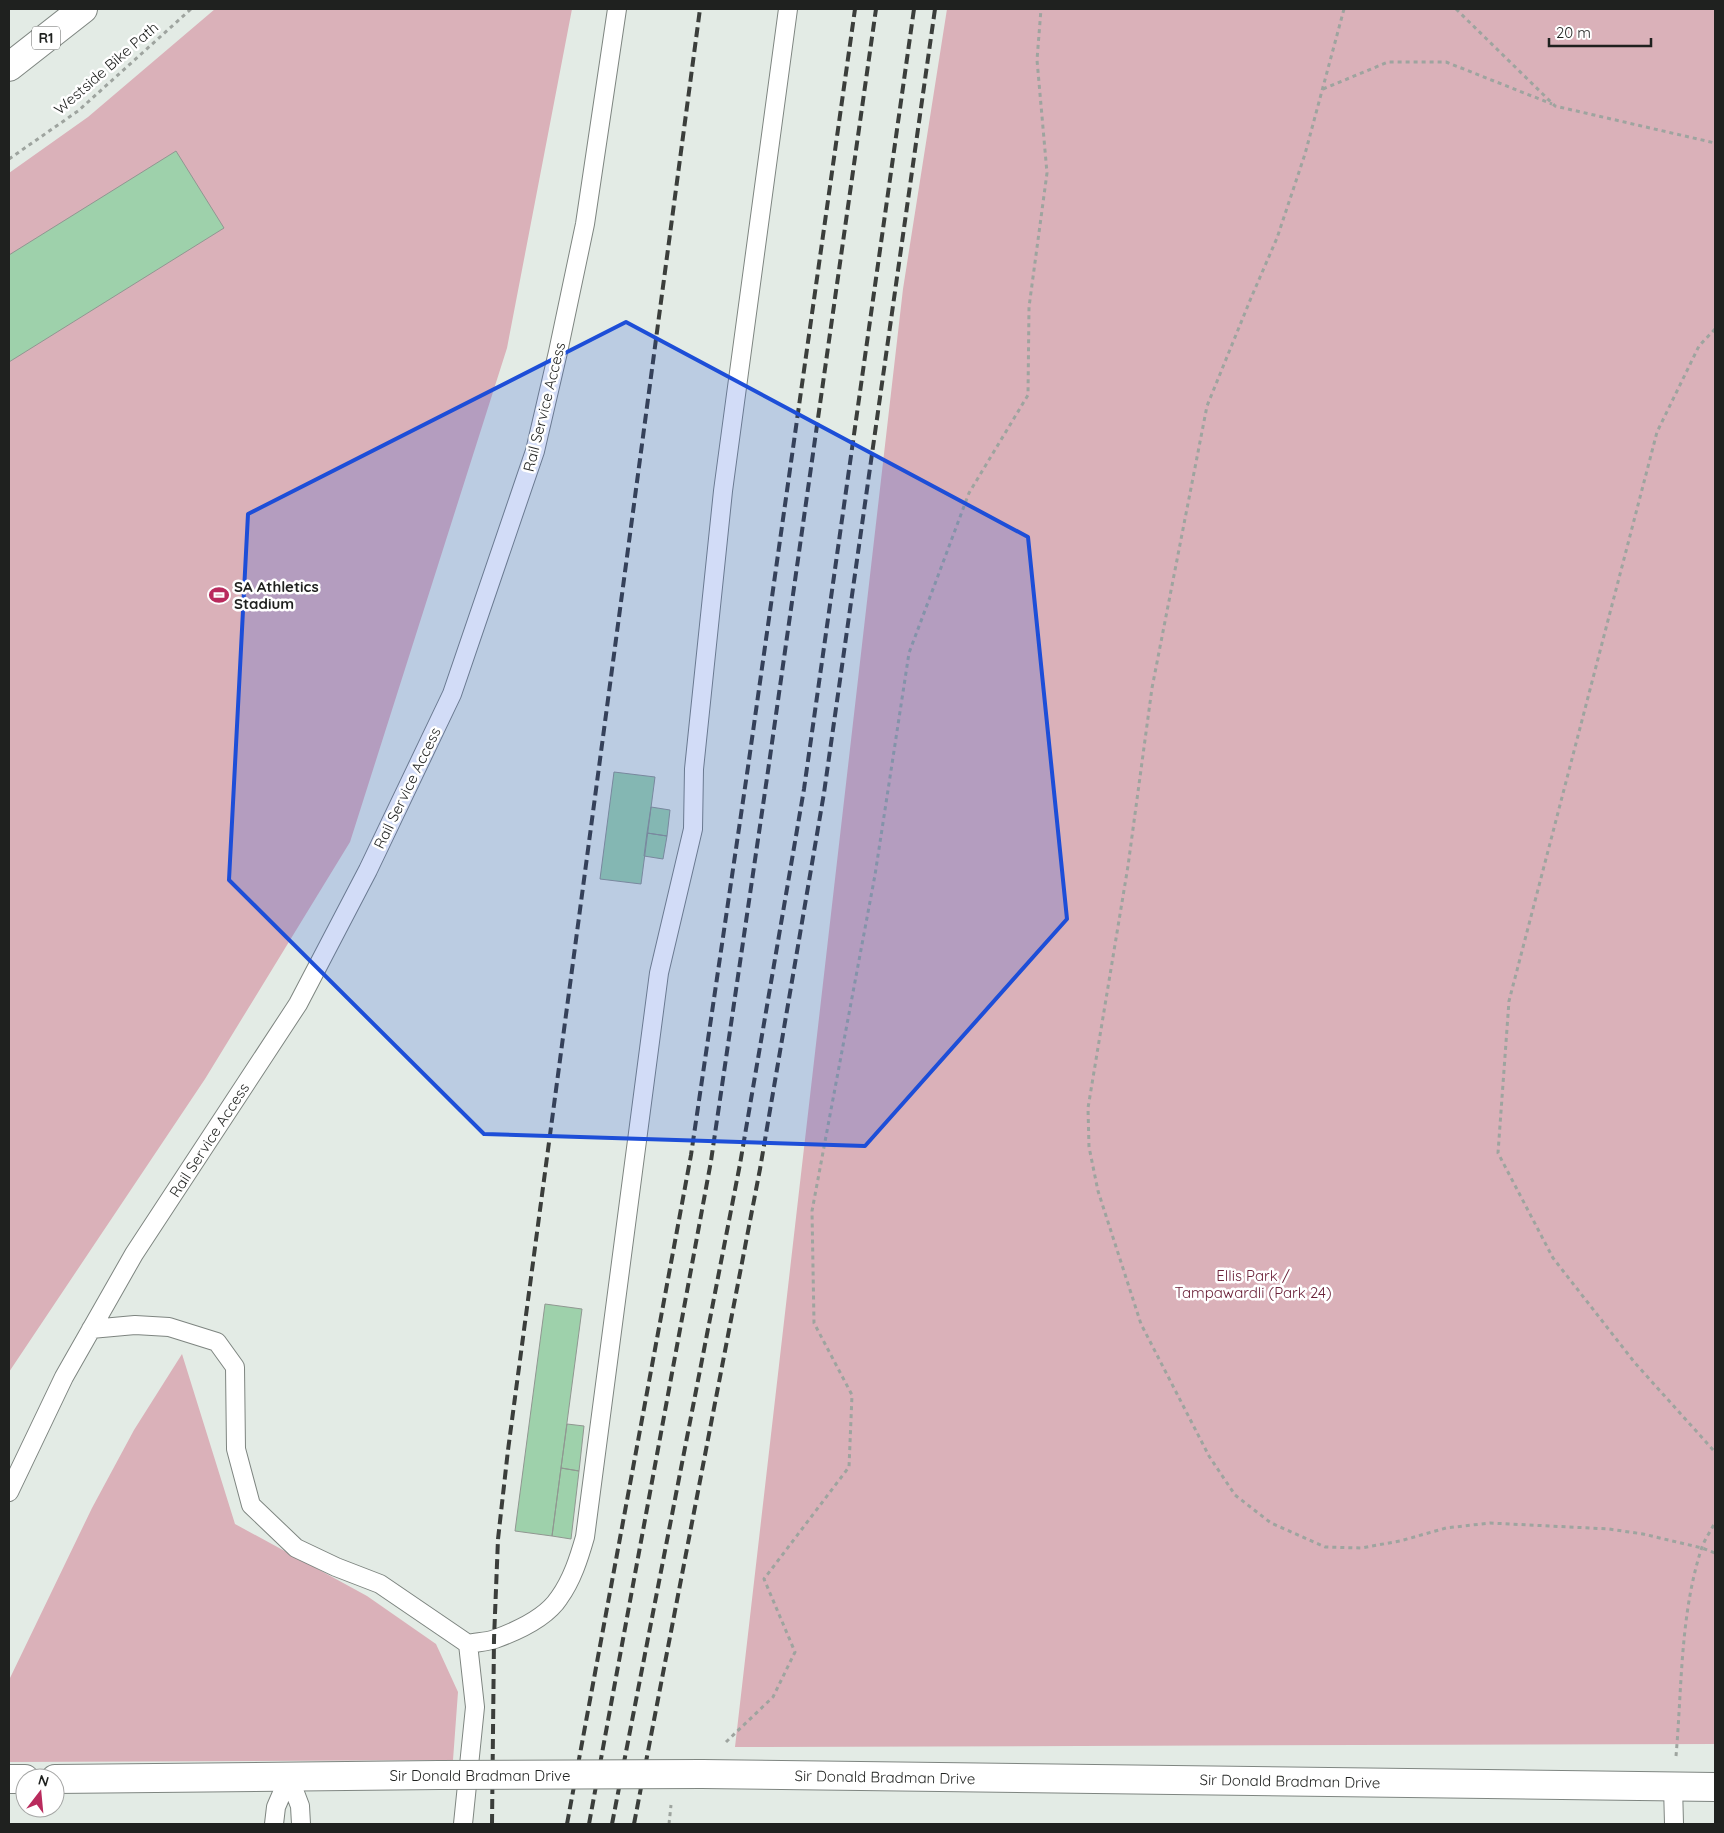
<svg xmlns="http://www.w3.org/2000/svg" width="1724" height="1833" viewBox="0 0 1724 1833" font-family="Quicksand,sans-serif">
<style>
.green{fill:#dab1b9}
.building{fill:#9ed1ab;stroke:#909791}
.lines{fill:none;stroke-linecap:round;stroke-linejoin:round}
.service-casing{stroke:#7e8580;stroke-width:20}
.primary-casing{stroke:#7e8580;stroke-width:30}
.trunk-casing{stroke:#7e8580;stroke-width:30}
.path{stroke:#9ea49f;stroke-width:3;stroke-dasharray:4 4;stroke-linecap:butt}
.service{stroke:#fff;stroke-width:18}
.primary{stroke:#fff;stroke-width:28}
.trunk{stroke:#fff;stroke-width:28}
.rail{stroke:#3b3e3b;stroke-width:4;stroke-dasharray:10 5;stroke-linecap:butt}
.primary-bridge-casing{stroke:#7e8580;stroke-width:30;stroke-linecap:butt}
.primary-bridge{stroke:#fff;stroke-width:28}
.marked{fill:#1d4ed8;fill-opacity:0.2;stroke:#1d4ed8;stroke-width:4;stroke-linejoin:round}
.labels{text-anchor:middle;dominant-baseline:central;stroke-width:5;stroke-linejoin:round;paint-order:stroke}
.shield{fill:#fff;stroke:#626462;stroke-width:1}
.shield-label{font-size:14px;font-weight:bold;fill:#1f211f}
.street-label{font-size:15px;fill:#1f211f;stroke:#fff}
.poi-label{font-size:15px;font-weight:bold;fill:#1f211f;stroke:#fff;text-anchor:start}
.park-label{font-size:15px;fill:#6a2138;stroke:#fff}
</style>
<rect width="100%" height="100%" fill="#e3ebe5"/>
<path class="green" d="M 215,9 L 572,9 L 507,348 L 350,842 L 205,1079 L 9,1372 L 9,173 L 88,117 Z
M 947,9 L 1715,9 L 1715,1744 L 735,1747 L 903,289 Z
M 182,1354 L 235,1524 L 367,1596 L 436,1644 L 458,1692 L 453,1760 L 9,1762 L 9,1683 L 10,1678 L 92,1508 L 134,1430 Z"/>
<path class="building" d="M 176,151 L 224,228 L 9,362 L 9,255 Z
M 614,772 L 655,777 L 641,884 L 600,879 Z
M 651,807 L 670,810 L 667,836 L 647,833 Z
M 647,833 L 667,836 L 663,859 L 644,856 Z
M 545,1304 L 582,1309 L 552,1536 L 515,1531 Z
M 567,1424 L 584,1426 L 579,1471 L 561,1468 Z
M 561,1468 L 579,1471 L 571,1539 L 552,1536 Z"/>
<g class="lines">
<defs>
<path id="service" d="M 91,1329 L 135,1325 L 169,1327 L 217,1342 L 235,1367 L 236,1449 L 251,1505 L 296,1548 L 336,1567 L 380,1584 L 468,1644 L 475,1707 L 463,1824
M 9,1492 L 64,1377 L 134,1254 L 298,1004 L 368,870 L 452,694 L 535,451 L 558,352 L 585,224 L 617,9
M 468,1644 C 477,1642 487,1642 495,1639 C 517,1631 546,1618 559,1598 C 572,1580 579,1558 585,1537 L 659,973 L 693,829 L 694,769 L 723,491 L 788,9
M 289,1777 L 300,1806 L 301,1824
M 1673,1786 L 1674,1824
M 274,1824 L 276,1807 L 289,1777"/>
<path id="primary" d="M 702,1774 L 1715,1787
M 9,1779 L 25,1779
M 55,1779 L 439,1775"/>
<path id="trunk" d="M 9,67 L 83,9"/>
</defs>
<use href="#service" class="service-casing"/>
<use href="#primary" class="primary-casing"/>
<use href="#trunk" class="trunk-casing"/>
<path class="path" d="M 1344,9 L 1305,154 L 1277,238 L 1251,298 L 1207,406 L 1152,688 L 1128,866 L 1088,1108 L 1089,1147 L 1098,1191 L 1141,1324 L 1209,1456 L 1235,1495 L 1271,1523 L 1325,1547 L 1361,1548 L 1400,1541 L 1446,1528 L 1490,1523 L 1609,1529 L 1643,1534 L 1702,1548 L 1715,1553
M 1456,9 L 1555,106 L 1715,143
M 1323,89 L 1388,62 L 1446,62 L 1552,104
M 9,159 L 78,111 L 191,9
M 1715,329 L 1699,346 L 1657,432 L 1509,1001 L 1498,1153 L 1553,1258 L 1635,1363 L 1715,1452
M 726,1742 L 773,1697 L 795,1652 L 764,1579 L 849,1467 L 852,1395 L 814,1323 L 812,1211 L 875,875 L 909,653 L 969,493 L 1028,395 L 1029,307 L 1047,173 L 1037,60 L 1041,9
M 1676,1756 C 1682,1688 1680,1616 1701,1550 C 1704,1540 1711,1531 1715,1522
M 669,1824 L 671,1805"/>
<use href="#service" class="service"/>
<use href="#primary" class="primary"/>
<use href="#trunk" class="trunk"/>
<path class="rail" d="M 492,1824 L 494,1639 L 498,1539 L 508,1450 C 572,970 636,489 700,9
M 567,1824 L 691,1155 L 748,767 L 855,9
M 589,1824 L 711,1161 L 768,771 L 876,9
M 612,1824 L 740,1164 L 804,789 L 914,9
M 634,1824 L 760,1169 L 824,793 L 935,9"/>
<defs>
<path id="primary-bridge" d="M 439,1775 L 702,1774"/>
</defs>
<use href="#primary-bridge" class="primary-bridge-casing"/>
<use href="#primary-bridge" class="primary-bridge"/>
</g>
<path class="marked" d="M 626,322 L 1028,537 L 1067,919 L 865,1146 L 484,1134 L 229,880 L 248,514 Z"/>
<defs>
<symbol id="stadium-bare" viewBox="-9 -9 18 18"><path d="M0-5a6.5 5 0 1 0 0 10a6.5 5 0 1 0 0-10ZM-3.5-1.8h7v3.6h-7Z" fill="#b92b5d" stroke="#fff" stroke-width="2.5" paint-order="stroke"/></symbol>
</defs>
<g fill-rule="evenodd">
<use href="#stadium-bare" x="205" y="581" width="28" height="28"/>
</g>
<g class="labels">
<rect class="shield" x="32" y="26.5" width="28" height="23" rx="4"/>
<g class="shield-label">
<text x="46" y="38">R1</text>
</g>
<g class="street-label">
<text transform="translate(106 68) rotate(-41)">Westside Bike Path</text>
<text transform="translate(544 407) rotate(-76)">Rail Service Access</text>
<text transform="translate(407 788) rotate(-64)">Rail Service Access</text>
<text transform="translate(209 1140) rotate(-57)">Rail Service Access</text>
<text x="480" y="1775">Sir Donald Bradman Drive</text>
<text transform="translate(885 1777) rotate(1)">Sir Donald Bradman Drive</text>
<text transform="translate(1290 1781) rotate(1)">Sir Donald Bradman Drive</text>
</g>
<g class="poi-label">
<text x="234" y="586">SA Athletics<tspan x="234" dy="17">Stadium</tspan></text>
</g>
<g class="park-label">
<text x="1253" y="1275">Ellis Park /<tspan x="1253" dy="17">Tampawardli (Park 24)</tspan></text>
</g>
</g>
<rect width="1724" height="1833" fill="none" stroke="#1f211f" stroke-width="20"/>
<g transform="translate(40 1793) rotate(16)"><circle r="24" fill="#ffffff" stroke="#a5a6a5"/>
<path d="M0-4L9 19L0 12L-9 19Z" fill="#b92b5d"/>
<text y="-8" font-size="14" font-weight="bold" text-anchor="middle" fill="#1f211f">N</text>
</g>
<path d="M1549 38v8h102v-8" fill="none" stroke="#1f211f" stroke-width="2.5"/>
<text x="1556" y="38" font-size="15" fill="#1f211f" stroke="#ffffff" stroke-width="4" paint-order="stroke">20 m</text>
</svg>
